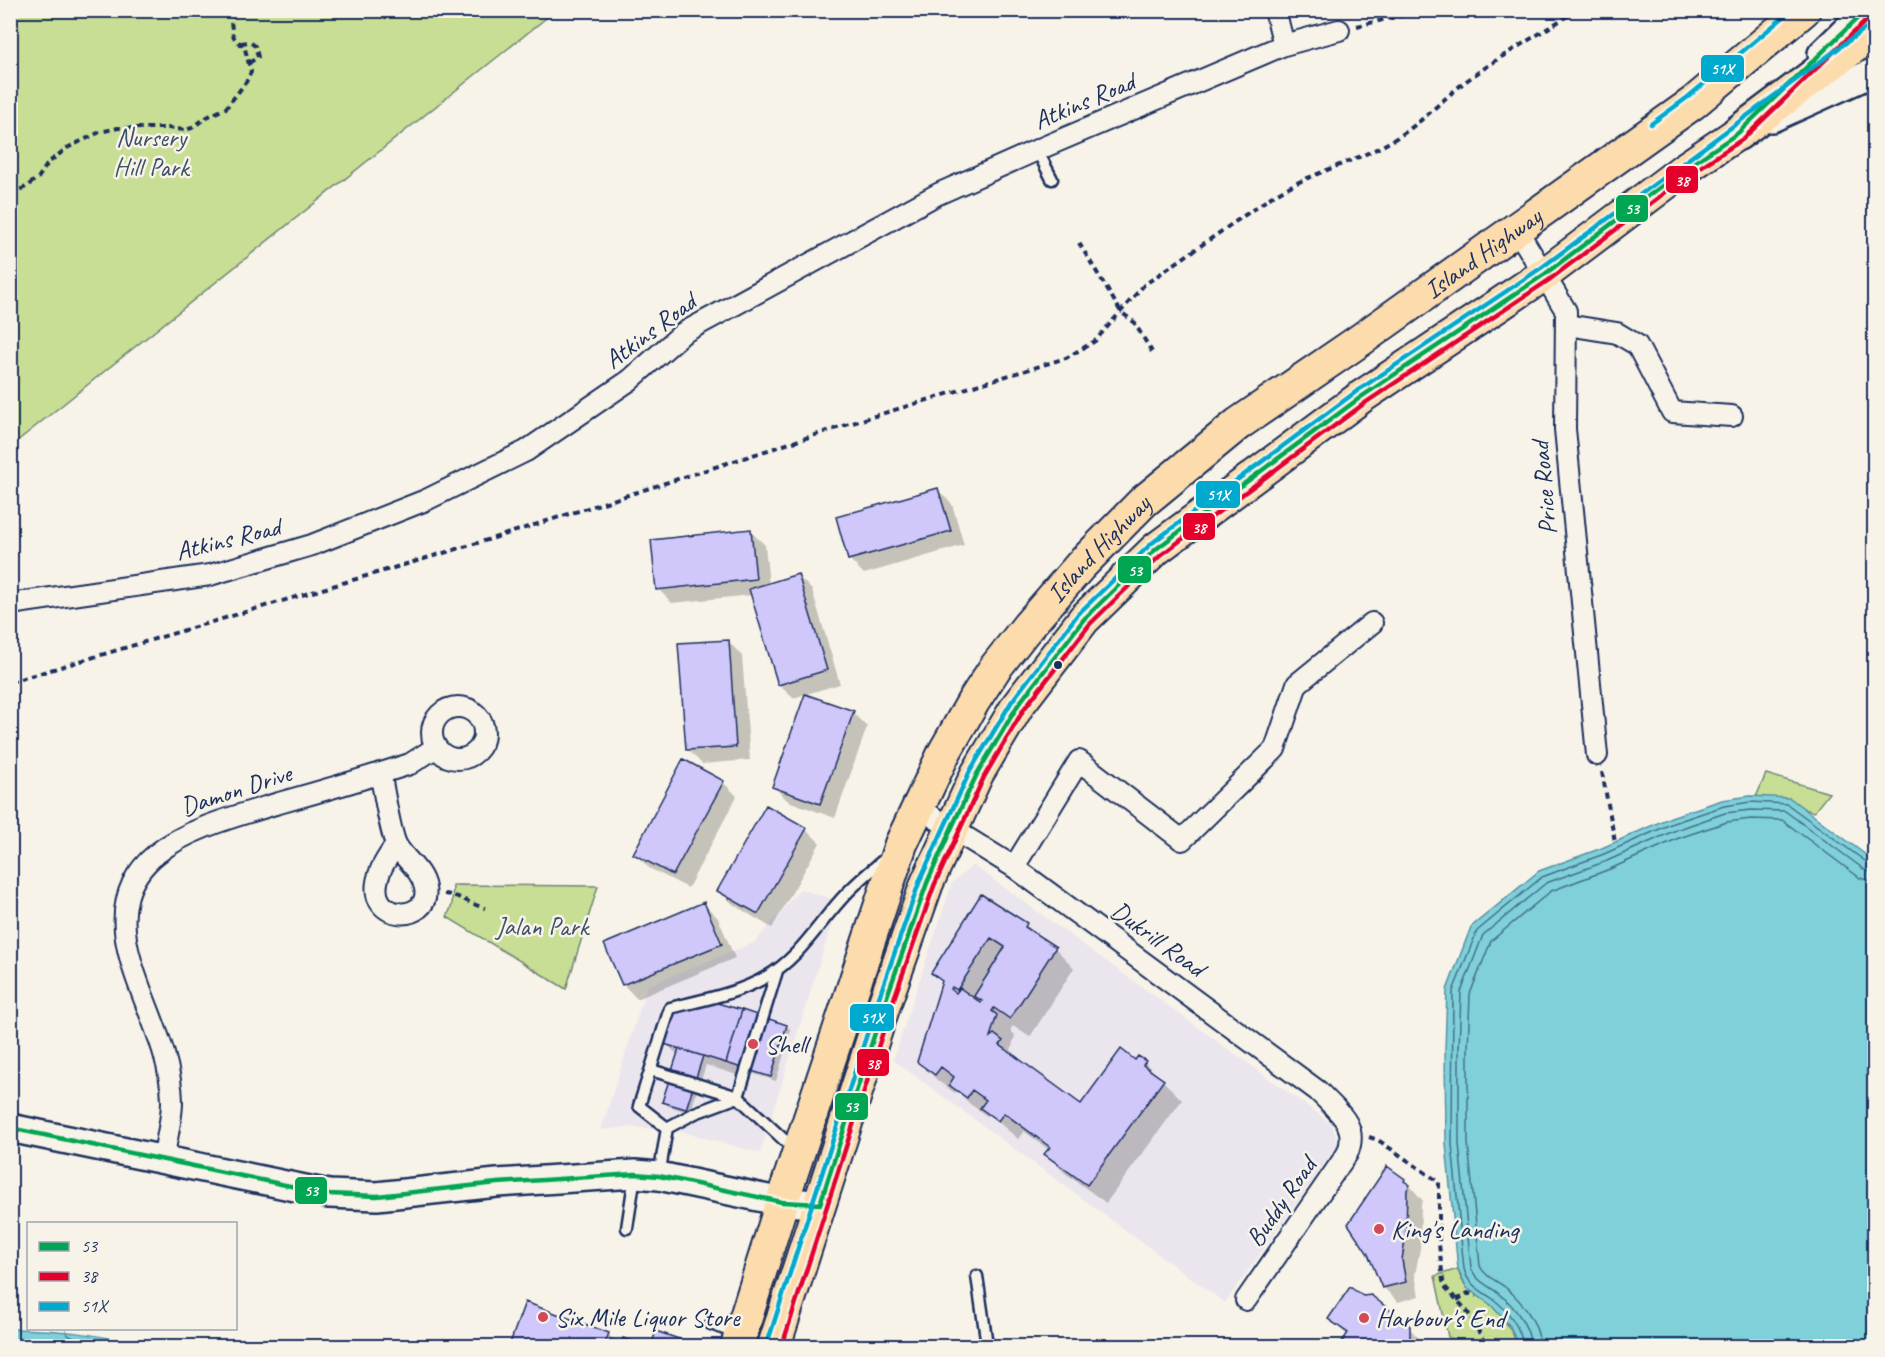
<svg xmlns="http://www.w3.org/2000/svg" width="1885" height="1357" viewBox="0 0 1885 1357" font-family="Caveat,sans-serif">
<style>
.built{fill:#ebe6ed}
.green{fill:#c7de94;stroke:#718679;stroke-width:1.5}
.water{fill:#7fd0d8;stroke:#5790a7;stroke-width:1.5}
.shadow{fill:#0003;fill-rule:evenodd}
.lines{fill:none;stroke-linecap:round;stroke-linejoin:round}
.shore{stroke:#436f8f;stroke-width:1.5}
.building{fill:#d0c7fa;stroke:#1b2f5e;stroke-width:1.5;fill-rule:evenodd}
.lane-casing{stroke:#1b2f5e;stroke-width:15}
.street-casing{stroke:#1b2f5e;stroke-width:24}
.secondary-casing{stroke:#1b2f5e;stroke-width:32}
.primary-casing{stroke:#1b2f5e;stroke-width:36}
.highway-casing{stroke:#1b2f5e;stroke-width:38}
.path{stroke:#1b2f5e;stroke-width:4;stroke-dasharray:6 4.5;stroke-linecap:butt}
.lane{stroke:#f7f3e8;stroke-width:10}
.street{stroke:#f7f3e8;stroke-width:20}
.secondary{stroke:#f7f3e8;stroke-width:27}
.primary{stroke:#fcdcac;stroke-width:32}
.highway{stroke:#fcdcac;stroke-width:33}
.bus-1-casing{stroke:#f7f3e8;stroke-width:9}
.bus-2-casing{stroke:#f7f3e8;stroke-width:9}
.bus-3-casing{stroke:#f7f3e8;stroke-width:9}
.bus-1{stroke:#00a651;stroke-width:4.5}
.bus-2{stroke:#e4002b;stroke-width:4.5}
.bus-3{stroke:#00a9ce;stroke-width:4.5}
.bus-dot{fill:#1b2f5e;stroke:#f7f3e8;stroke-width:2}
.poi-dot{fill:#d1495b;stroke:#f7f3e8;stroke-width:2}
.labels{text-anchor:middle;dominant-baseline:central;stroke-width:5;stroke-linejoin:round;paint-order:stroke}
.street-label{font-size:26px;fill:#1b2f5e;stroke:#f7f3e8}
.park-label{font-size:26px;fill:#3d5269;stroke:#f7f3e8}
.poi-label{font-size:26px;fill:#1b2f5e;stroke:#f7f3e8;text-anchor:start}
.line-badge{stroke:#f7f3e8;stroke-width:2}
.badge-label{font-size:16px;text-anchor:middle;font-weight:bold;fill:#fff}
</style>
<rect width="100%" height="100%" fill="#f7f3e8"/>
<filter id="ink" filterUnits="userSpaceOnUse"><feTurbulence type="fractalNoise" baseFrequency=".0167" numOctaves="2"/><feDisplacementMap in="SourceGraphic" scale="12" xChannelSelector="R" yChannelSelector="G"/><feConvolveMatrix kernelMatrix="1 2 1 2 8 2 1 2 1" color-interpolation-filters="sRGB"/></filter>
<g filter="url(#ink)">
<path class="built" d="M 973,865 L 1332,1124 L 1338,1145 L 1225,1303 L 893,1060 L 952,883 Z
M 800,889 L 839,901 L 760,1153 L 679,1131 L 627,1127 L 601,1130 L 647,986 L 755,942 Z"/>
<path class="green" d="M 11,10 L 555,10 L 555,11 L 11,446 Z
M 1766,774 L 1829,793 L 1814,812 L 1774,800 L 1756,797 Z
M 453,885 L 598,886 L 566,989 L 447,917 L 452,905 Z
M 1458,1269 C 1462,1290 1479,1294 1493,1307 C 1505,1319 1512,1330 1518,1346 L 1470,1346 L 1448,1337 L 1435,1276 Z"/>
<path class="water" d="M 1750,796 L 1790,798 L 1874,861 L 1874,1346 L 1518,1346 L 1510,1326 L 1491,1305 L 1467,1288 L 1458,1269 L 1446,1144 L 1445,1050 L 1447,990 L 1471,927 L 1539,871 L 1602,848 L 1671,817 L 1722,800 Z
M 11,1329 C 54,1330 96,1332 138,1346 L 11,1346 Z"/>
<path class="shadow" d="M 938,490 L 952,504 L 964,545 L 864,574 L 850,560 L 838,518 Z
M 750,531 L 765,545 L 769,585 L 798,576 L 812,590 L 840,684 L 793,698 L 779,684 L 752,595 L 672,603 L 658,589 Z
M 728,641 L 742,656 L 750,760 L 702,764 L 687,749 Z
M 853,713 L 867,727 L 835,818 L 788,801 L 774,787 Z
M 723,782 L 737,796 L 688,888 L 649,868 L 634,853 Z
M 806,829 L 820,843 L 772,928 L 734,905 L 719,891 Z
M 982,897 L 1026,925 L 1041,939 L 1055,948 L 1074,968 L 1030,1037 L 1013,1026 L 1010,1030 L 1015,1035 L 1011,1050 L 1022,1061 L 1081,1106 L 1135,1062 L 1145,1063 L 1182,1100 L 1106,1203 L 1065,1173 L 1046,1154 L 1049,1150 L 1024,1131 L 1018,1139 L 988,1113 L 987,1116 L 970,1104 L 956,1090 L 955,1093 L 938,1081 L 919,1061 L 943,983 L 933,973 ZM 954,986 L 960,990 L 957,995 L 951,991 Z
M 704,904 L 718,918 L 735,958 L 637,999 L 623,984 Z
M 786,1026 L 791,1030 L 776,1081 L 742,1070 L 740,1076 L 706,1065 L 690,1113 L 668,1106 L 664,1101 L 679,1056 L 665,1043 Z
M 1405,1180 L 1423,1201 L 1421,1205 L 1420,1249 L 1415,1275 L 1419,1296 L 1398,1302 L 1383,1287 L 1369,1253 Z
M 526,1304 L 608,1334 L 620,1346 L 511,1346 Z
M 1330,1319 L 1409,1328 L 1423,1342 L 1424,1346 L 1347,1346 L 1343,1343 L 1348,1336 Z
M 657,1333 L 695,1346 L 652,1346 Z
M 1140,1342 L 1145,1346 L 1110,1346 Z"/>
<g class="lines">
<path class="shore" d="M 66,1328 L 67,1334 L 71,1337 L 120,1346
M 1523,1346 C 1521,1328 1508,1310 1493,1299 C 1480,1290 1468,1285 1464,1269 L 1452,1144 L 1453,991 L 1477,931 L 1542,877 L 1604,854 L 1673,823 L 1724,806 L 1751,802 L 1787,804 L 1869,864 L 1874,865
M 1531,1346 C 1529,1326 1515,1306 1499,1294 C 1488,1285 1477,1282 1471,1268 L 1459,1144 L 1459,1050 L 1461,992 L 1483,935 L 1546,883 L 1607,861 L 1676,830 L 1725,813 L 1751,810 L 1785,811 L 1865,870 L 1874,873
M 1540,1346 C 1539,1323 1522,1301 1505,1287 C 1496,1280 1485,1277 1480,1266 L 1468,1143 L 1468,1050 L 1470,994 L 1491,941 L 1551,891 L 1610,869 L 1679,838 L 1727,822 L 1751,819 L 1782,820 L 1860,878 L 1874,882"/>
</g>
<path class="building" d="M 938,488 L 951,531 L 848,560 L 836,517 Z
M 751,529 L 756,579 L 656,590 L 651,540 Z
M 798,574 L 827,670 L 778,685 L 749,589 Z
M 729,640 L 736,747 L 686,750 L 678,643 Z
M 805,694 L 854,711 L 820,804 L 772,787 Z
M 683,759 L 724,781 L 673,875 L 633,854 Z
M 766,805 L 807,828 L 758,914 L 717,891 Z
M 981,894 L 1027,923 L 1025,927 L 1056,947 L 1010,1019 L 994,1008 L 992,1011 L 997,1015 L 990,1037 L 994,1034 L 1003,1041 L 1000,1045 L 1081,1104 L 1121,1049 L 1135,1060 L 1138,1056 L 1146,1061 L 1143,1065 L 1164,1080 L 1087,1185 L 1044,1154 L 1050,1147 L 1004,1113 L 998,1121 L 980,1108 L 986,1100 L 972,1090 L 967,1098 L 949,1085 L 954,1077 L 941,1067 L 935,1075 L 917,1062 L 942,981 L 931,973 ZM 991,938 L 1005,947 L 974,996 L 982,1001 L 981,1003 L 960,988 L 956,993 L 951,989 L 952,987 L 957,990 Z
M 704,902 L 722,944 L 622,985 L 604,944 Z
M 717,1003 L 742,1010 L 726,1063 L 664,1044 L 673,1013 Z
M 742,1010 L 787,1025 L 771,1077 L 726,1063 Z
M 679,1049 L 703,1056 L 686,1109 L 662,1102 Z
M 1387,1166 L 1405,1179 L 1404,1181 L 1410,1185 L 1407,1190 L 1406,1234 L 1402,1260 L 1406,1282 L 1382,1288 L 1368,1254 L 1348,1224 Z
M 1350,1287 L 1363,1296 L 1371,1295 L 1410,1326 L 1410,1339 L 1406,1339 L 1407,1346 L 1346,1346 L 1341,1343 L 1348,1333 L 1328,1319 Z
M 525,1302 L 609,1333 L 604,1346 L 509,1346 Z
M 656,1331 L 699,1346 L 651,1346 Z
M 623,1338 L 647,1346 L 620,1346 Z
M 1141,1340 L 1142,1346 L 1100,1346 Z"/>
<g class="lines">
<defs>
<path id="lane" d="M 1037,150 L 1052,179
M 777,971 L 738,1097 L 796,1151
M 651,1070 L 738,1097
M 667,1128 L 639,1106 L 670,1008 C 702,1000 737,994 766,977 C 801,957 819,922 846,894 C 858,881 873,869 887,857
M 667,1128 L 695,1113 L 738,1097
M 659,1176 L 667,1128
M 627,1228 L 635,1175
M 977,1276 L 986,1338
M 711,1324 L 738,1334"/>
<path id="street" d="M 1275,10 L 1284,45
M 1516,228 L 1566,311 L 1565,429 L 1597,755
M 1567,325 L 1617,333 L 1637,345 L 1672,412 L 1732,416
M 10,604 L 210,575 L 312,545 L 426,500 L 526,451 L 630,380 L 683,333 L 938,194 L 1037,150 L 1284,45 L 1339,30
M432 733a26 26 0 1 1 52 0a26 26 0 1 1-52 0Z
M 380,773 C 384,789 390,834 397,846 C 405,860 422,870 425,888 C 432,925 360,923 380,872 C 383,863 391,853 396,844
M 917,807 L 1014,867 L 1318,1091 C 1337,1111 1360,1125 1347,1154 L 1246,1300
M 1014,867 L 1079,761 L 1182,840 L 1275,749 L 1297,684 L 1372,623
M 163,1160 C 166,1141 172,1120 172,1101 C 171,1052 144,1007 131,961 C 98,850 197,828 279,803 C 322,791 366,778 410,764 L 435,748"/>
<path id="secondary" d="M 1822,54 L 1867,10
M 1772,118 L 1874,72
M 10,1128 L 329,1194 L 377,1196 L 497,1183 L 635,1174 L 659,1176 L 782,1202 L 820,1204"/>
<g id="primary">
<path id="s1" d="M 737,1346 L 782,1202 L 901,844 L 944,753 L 973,702 L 995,668 L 1028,626 L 1080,566 L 1143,502 L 1238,424 L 1359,341 L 1693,103 L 1804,10"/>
<path d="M 774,1346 L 884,1005 L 927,883 L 977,774 L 1018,705 L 1084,619 L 1156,549 L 1233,492 L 1361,397 L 1545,274 L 1683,170 L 1738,133"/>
</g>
<path id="highway" d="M 1738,133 L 1874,31"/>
</defs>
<use href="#lane" class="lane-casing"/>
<use href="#street" class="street-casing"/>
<use href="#secondary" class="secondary-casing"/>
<use href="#primary" class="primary-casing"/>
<use href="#highway" class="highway-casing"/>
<path class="path" d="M 391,10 L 394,10
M 1357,26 L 1426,10
M 241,43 L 250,42 L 255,46 L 258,57 L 249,63
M 10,190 L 16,191 L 24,188 L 38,178 L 48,163 L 67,148 L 100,132 L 118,128 L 168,128 L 185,130 L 192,128 L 207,117 L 226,108 L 246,82 L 251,72 L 245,49 L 233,36 L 231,22 L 235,10
M 1079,243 L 1121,312 L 1134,322 L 1152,352
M 10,682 L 494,538 L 868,418 L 1066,358 L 1095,341 L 1144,285 L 1271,197 C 1311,172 1358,162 1398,137 C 1424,121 1444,97 1469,79 C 1503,54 1541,34 1576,10
M 1602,772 L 1615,842
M 444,894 C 459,895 470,904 485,908
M 1369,1137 L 1378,1140 L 1439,1182 L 1439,1244 L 1443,1281 L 1446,1288 L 1467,1311 L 1484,1341 L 1484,1346
M 1457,1300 L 1468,1293 L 1476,1296"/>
<use href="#lane" class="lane"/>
<use href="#street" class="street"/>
<use href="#secondary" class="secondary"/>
<use href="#primary" class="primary"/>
<use href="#highway" class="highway"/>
<defs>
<path id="bus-1" d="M 10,1128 L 329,1194 L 377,1196 L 497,1183 L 635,1174 L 659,1176 L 782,1202 L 820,1204 L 884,1005 L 927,883 L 952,827 L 977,774 L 1018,705 L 1084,619 L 1156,549 L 1361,397 L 1545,274 L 1683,170 L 1738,133 L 1866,10"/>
<path id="bus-2" d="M 782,1346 L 891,1007 L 934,886 L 984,777 L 1024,709 L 1090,624 L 1161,555 L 1365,403 L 1549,280 L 1687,176 L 1743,139 L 1872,15"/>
<path id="bus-3" d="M 1651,124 L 1688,97 L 1792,10
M 767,1344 L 877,1003 L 920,880 L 970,771 L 1012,701 L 1078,614 L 1152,543 L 1357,391 L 1541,268 L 1870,25"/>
</defs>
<use href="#bus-1" class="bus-1-casing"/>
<use href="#bus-2" class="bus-2-casing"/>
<use href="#bus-3" class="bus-3-casing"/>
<use href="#bus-1" class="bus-1"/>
<use href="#bus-2" class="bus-2"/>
<use href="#bus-3" class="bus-3"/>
</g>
</g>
<circle class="bus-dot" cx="1058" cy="665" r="5"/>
<g class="poi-dot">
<circle cx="753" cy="1044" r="6"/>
<circle cx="1379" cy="1229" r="6"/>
<circle cx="543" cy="1317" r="6"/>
<circle cx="1364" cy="1318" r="6"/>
</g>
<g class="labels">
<g class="street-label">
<text transform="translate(1084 101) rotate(-23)">Atkins Road</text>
<text stroke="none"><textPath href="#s1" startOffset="1372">Island Highway</textPath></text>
<text transform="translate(650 331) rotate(-37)">Atkins Road</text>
<text transform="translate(1544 488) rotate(-95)">Price Road</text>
<text transform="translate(228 539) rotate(-14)">Atkins Road</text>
<text stroke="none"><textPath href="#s1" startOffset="886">Island Highway</textPath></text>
<text transform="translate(236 790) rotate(-18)">Damon Drive</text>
<text transform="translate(1158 939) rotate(36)">Dukrill Road</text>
<text transform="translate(1281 1202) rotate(-55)">Buddy Road</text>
</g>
<g class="park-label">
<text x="151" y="137">Nursery<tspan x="151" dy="30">Hill Park</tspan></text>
<text x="542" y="926">Jalan Park</text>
</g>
<g class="poi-label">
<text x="765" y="1044">Shell</text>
<text x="1391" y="1229">King's Landing</text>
<text x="555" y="1317">Six Mile Liquor Store</text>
<text x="1376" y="1318">Harbour's End</text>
</g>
</g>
<g class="line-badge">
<rect x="1700" y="54" width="45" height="29" rx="6" fill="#00a9ce"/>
<rect x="1665" y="165" width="34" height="29" rx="6" fill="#e4002b"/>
<rect x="1615" y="194" width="34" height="29" rx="6" fill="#00a651"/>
<rect x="1195" y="480" width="46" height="29" rx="6" fill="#00a9ce"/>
<rect x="1182" y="512" width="34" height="29" rx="6" fill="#e4002b"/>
<rect x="1117" y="555" width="35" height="29" rx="6" fill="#00a651"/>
<rect x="849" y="1003" width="46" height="29" rx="6" fill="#00a9ce"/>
<rect x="856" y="1048" width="34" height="29" rx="6" fill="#e4002b"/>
<rect x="834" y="1092" width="35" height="29" rx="6" fill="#00a651"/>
<rect x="294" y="1176" width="34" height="29" rx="6" fill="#00a651"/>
</g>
<g class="badge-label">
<text x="1722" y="74">51X</text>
<text x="1682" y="186">38</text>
<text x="1632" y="214">53</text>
<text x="1218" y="500">51X</text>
<text x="1199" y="533">38</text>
<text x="1135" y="576">53</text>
<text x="872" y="1023">51X</text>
<text x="873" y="1069">38</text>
<text x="851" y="1112">53</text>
<text x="311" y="1196">53</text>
</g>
<rect width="1885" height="1357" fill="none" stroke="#f7f3e8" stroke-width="36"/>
<rect x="18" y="18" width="1849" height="1321" fill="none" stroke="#1b2f5e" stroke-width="2" filter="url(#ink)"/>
<rect x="27" y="1222" width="210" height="108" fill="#f7f3e8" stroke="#9fa5b1" stroke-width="1.5"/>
<rect x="39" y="1242" width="30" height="9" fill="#00a651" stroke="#9fa5b1" stroke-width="1.5"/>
<text x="81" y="1252" font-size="18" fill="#1b2f5e">53</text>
<rect x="39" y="1272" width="30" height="9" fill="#e4002b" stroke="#9fa5b1" stroke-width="1.5"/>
<text x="81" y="1282" font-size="18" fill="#1b2f5e">38</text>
<rect x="39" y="1302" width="30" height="9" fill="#00a9ce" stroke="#9fa5b1" stroke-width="1.5"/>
<text x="81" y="1312" font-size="18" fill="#1b2f5e">51X</text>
</svg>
